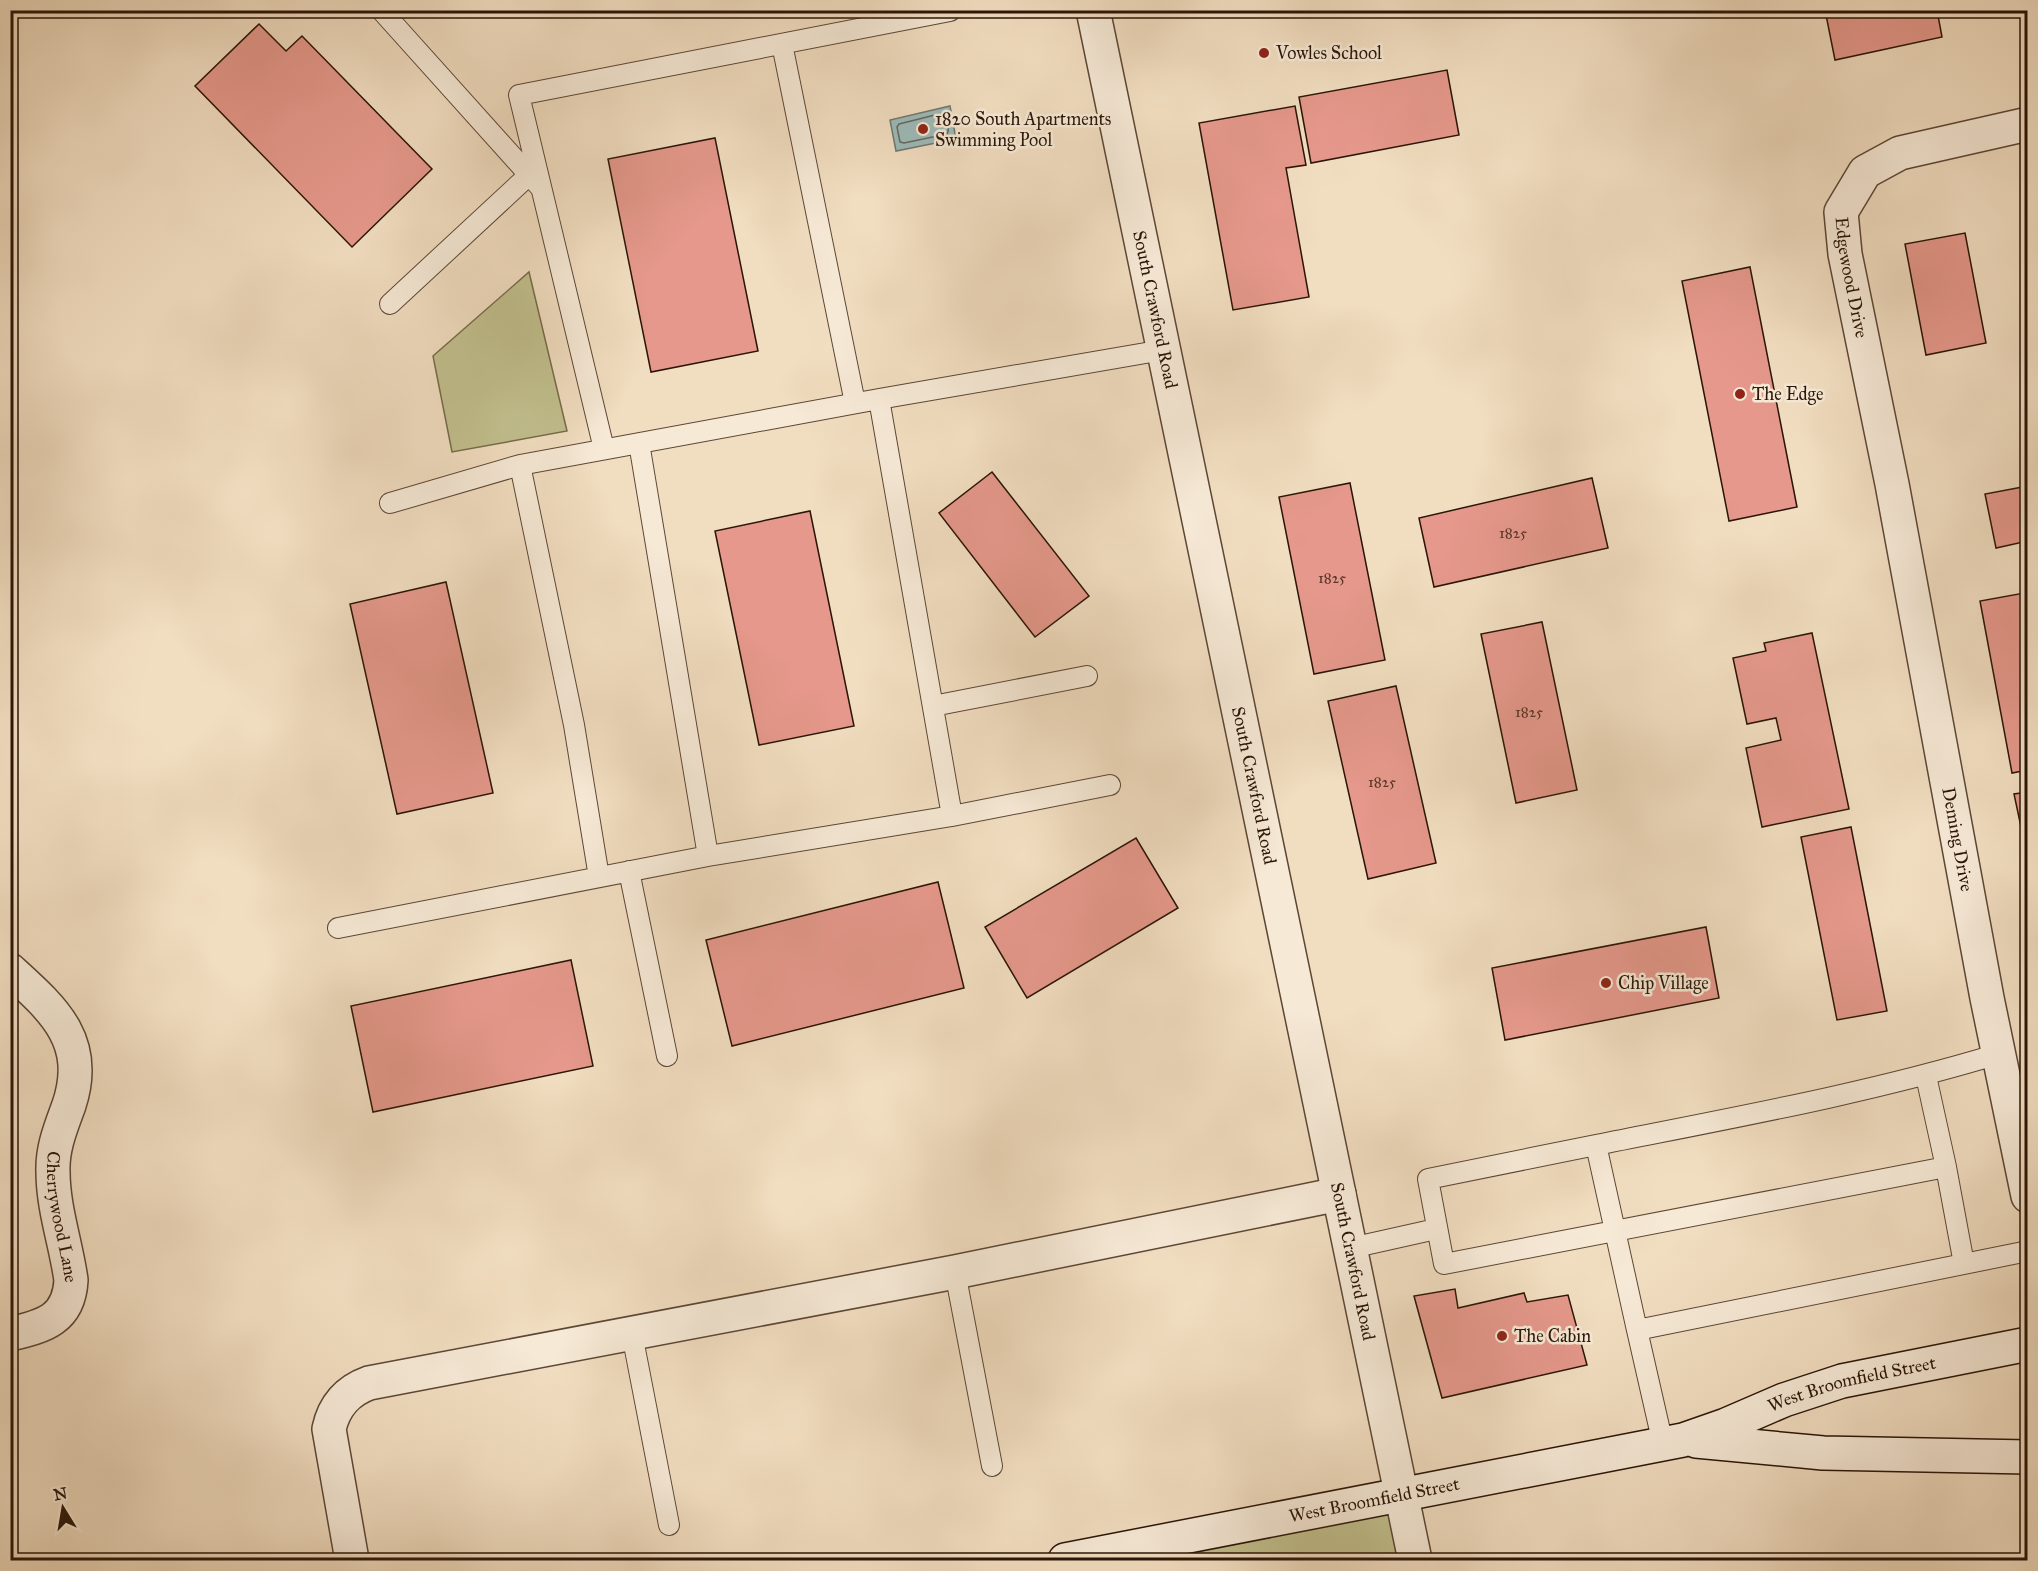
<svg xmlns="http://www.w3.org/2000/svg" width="2038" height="1571" viewBox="0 0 2038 1571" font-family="'IM FELL Great Primer',serif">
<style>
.green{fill:#c1bf8d;stroke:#766a4a;stroke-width:1.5}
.water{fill:#9cbab9;stroke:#6e7872;stroke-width:1.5}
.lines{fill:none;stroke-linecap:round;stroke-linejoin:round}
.shore{stroke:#636860;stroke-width:1.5}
.building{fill:#e5988b;stroke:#2a1507;stroke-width:1.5}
.service-casing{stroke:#5c4735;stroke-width:22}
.minor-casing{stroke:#5c4735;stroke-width:36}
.tertiary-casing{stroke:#5c4735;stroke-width:36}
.secondary-casing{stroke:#2a1507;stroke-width:36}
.service{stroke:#f6e9d6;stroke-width:20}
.minor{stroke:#f6e9d6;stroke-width:33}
.tertiary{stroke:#f6e9d6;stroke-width:33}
.secondary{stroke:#f6e9d6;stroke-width:33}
.poi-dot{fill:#8f2418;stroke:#f6e9d6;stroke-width:2}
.labels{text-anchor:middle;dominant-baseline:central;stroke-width:5;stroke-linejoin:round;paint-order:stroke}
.number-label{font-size:15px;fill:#593628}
.poi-label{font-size:18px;fill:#2a1507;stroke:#f6e9d6;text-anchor:start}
.street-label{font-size:18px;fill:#2a1507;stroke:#f6e9d6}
</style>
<rect width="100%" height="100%" fill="#f1ddc0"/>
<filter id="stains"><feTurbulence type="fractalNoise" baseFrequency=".00333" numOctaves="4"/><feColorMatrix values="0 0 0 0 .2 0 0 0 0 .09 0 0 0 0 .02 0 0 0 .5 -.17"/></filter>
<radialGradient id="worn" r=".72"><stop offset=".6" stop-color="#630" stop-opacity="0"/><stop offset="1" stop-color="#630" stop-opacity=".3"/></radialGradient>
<path class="green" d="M 529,272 L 567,431 L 452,452 L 433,356 Z
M 1407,1504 L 1418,1560 L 1118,1560 Z"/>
<path class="water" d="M 950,106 L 956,139 L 896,151 L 890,120 Z"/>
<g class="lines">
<path class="shore" d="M 943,113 C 947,117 950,129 947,134 L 904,143 L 900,142 L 897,127 L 899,124 Z"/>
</g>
<path class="building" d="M 1825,10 L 1937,10 L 1942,37 L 1835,60 Z
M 259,24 L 286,51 L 302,36 L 432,169 L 352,247 L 195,86 Z
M 1447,70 L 1459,135 L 1311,163 L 1299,97 Z
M 1295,106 L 1306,165 L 1286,168 L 1309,297 L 1233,310 L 1199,123 Z
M 715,138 L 758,351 L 651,372 L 608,159 Z
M 1965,233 L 1986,343 L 1926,355 L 1905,244 Z
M 1750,267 L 1797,507 L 1729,521 L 1682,281 Z
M 992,472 L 1089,596 L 1035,637 L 939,513 Z
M 1592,478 L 1608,548 L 1434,587 L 1419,518 Z
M 1350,483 L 1385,660 L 1314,674 L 1279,497 Z
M 2028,486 L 2028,541 L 1996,548 L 1985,494 Z
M 810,511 L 854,726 L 759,745 L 715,531 Z
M 446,582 L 493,793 L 397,814 L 350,604 Z
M 2024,593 L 2028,614 L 2028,770 L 2012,773 L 1980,601 Z
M 1542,622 L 1577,790 L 1516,803 L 1481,634 Z
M 1812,633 L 1849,809 L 1762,827 L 1746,748 L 1781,740 L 1776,718 L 1747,724 L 1733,658 L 1766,651 L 1764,643 Z
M 1396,686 L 1436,863 L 1368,879 L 1328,701 Z
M 2028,792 L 2028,860 L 2014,794 Z
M 1851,827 L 1887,1011 L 1837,1020 L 1801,837 Z
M 1136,838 L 1178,908 L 1027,998 L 985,927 Z
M 938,882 L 964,988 L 732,1046 L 706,940 Z
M 1706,927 L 1719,998 L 1505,1040 L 1492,968 Z
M 571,960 L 593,1066 L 373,1112 L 351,1006 Z
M 1455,1289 L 1458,1308 L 1524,1293 L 1527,1302 L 1568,1295 L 1587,1365 L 1442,1398 L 1414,1296 Z"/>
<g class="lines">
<defs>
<path id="service" d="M 381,10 L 540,187
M 782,44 L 855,403
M 390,304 L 529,175
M 604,449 L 519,95 L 950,11
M 520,465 L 574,725 L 599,877
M 390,503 L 520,465 L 879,399 L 1163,350
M 933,706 L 1087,676
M 952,816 L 1110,785
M 708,856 L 952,816 L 879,399
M 629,871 L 667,1056
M 338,928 L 708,856 L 639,443
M 1596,1145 L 1428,1179 L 1444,1264 L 1946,1167 L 1926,1076
M 1946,1167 L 1964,1264
M 1351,1248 L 1436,1229
M 955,1272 L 992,1466
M 1637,1330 L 1596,1145 C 1731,1118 1866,1094 1998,1054
M 632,1334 L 669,1525
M 1663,1444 L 1637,1330 L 2028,1251"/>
<g id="minor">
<path id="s1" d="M 2028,124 L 1900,153 L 1865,172 L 1841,212 L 1845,254 L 1892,484 L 1987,998 L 2028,1196"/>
<path id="s2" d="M 10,970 C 54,1010 90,1041 69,1105 C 61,1127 52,1148 53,1172 C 53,1208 66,1244 71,1280 C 69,1319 45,1326 10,1334"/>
<path d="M 352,1560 L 329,1429 C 334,1406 347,1391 369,1383 L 955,1272 L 1339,1194"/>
</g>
<g id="tertiary">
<path id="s3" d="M 1093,10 L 1415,1560"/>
</g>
<g id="secondary">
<path d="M 1696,1441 L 1823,1453 L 2028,1457"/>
<path id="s4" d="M 1065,1560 L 1683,1440 L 1726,1425 L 1784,1400 L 1842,1381 L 2028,1344"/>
</g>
</defs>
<use href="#service" class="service-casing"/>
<use href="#minor" class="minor-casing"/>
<use href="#tertiary" class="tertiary-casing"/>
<use href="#secondary" class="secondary-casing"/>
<use href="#service" class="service"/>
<use href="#minor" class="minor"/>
<use href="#tertiary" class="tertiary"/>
<use href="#secondary" class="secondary"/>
</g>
<g class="poi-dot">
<circle cx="1264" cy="53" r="6"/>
<circle cx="923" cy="129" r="6"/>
<circle cx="1740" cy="394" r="6"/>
<circle cx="1606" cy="983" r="6"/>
<circle cx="1502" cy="1336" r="6"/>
</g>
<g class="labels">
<g class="number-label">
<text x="1513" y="533">1825</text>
<text x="1332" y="578">1825</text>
<text x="1529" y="712">1825</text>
<text x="1382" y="782">1825</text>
</g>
<g class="poi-label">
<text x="1276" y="53">Vowles School</text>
<text x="935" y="119">1820 South Apartments<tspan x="935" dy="21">Swimming Pool</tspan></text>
<text x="1752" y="394">The Edge</text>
<text x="1618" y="983">Chip Village</text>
<text x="1514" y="1336">The Cabin</text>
</g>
<g class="street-label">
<text stroke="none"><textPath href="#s1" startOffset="284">Edgewood Drive</textPath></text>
<text stroke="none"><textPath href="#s3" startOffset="306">South Crawford Road</textPath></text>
<text stroke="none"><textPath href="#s3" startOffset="792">South Crawford Road</textPath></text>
<text stroke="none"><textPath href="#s1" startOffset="856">Deming Drive</textPath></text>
<text stroke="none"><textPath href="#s2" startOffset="274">Cherrywood Lane</textPath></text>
<text stroke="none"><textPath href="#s3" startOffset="1278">South Crawford Road</textPath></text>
<text stroke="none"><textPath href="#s4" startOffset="808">West Broomfield Street</textPath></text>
<text stroke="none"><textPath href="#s4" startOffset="315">West Broomfield Street</textPath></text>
</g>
</g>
<rect width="2038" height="1571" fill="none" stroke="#f1ddc0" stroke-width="36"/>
<rect x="12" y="12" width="2014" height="1547" fill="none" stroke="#2a1507" stroke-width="3"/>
<rect x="18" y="18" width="2002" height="1535" fill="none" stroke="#2a1507" stroke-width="1.5"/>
<g transform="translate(63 1508) rotate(349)" stroke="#f6e9d6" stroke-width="4.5" paint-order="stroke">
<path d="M0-4.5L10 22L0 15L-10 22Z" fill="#2a1507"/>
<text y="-9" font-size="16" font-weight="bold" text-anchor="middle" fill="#2a1507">N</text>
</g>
<rect width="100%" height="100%" filter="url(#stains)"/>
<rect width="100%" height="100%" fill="url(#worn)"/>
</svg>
